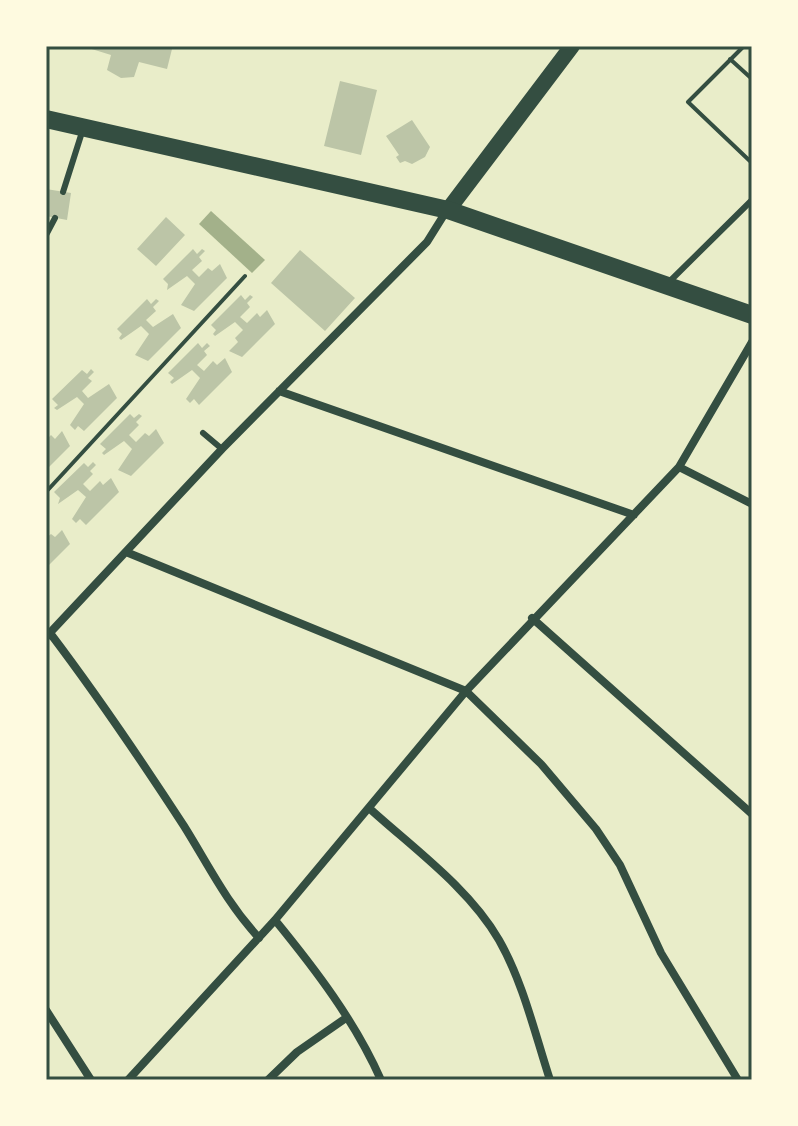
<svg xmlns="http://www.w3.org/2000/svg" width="798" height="1126" viewBox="0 0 798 1126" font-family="Montserrat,sans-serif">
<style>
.water{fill:#a3b18a}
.building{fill:#bcc5a7}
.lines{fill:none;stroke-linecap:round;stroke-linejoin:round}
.path{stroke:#344e41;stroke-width:4}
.service{stroke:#344e41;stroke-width:6}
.minor{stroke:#344e41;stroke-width:8}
.secondary{stroke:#344e41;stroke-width:16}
.primary{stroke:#344e41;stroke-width:18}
.neatline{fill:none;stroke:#344e41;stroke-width:3}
</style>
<rect width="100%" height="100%" fill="#e9edc9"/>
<path class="water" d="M 211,211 L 265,260 L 252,273 L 199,224 Z"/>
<path class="building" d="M 82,46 L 160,46 L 172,49 L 167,69 L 139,62 L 134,77 L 121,78 L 107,70 L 111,55 Z
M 340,81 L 377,90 L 361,155 L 324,146 Z
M 412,120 L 430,147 L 425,157 L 412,164 L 405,161 L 400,163 L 396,157 L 399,155 L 386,136 Z
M 46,189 L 71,193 L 67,220 L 46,216 Z
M 166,217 L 185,235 L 156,266 L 137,249 Z
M 193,249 L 197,254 L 202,249 L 205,251 L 199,257 L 202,261 L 192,270 L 199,277 L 208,268 L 212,271 L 220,264 L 227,278 L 194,311 L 181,305 L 195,284 L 187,276 L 167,290 L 168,284 L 163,279 Z
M 300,250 L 355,298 L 325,331 L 271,283 Z
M 241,295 L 245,300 L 250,295 L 253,297 L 247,303 L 250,307 L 240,317 L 247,323 L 257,313 L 260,317 L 267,310 L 275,324 L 242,357 L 229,351 L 238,342 L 235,338 L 243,330 L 235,322 L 215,336 L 213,334 L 216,330 L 211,325 Z
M 147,299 L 151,304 L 156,299 L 159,301 L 153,307 L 156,311 L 146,320 L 153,327 L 173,314 L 181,328 L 148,361 L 135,355 L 149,334 L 141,326 L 121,340 L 119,338 L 122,334 L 117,329 Z
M 198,343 L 202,348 L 207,343 L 210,346 L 204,351 L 207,355 L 197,365 L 204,371 L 213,361 L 217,365 L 225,358 L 232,372 L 199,405 L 194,399 L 190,403 L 186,399 L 200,378 L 192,370 L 172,384 L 170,382 L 174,378 L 168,373 Z
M 91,369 L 94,372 L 88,378 L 92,381 L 82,391 L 88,398 L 109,384 L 117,398 L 84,431 L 78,426 L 75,430 L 70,425 L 84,404 L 77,397 L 57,410 L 54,408 L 58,405 L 52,399 L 82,370 L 87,374 Z
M 130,414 L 134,418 L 139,414 L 142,416 L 136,422 L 139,425 L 129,435 L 136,442 L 145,433 L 149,436 L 156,429 L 164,443 L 131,476 L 118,470 L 132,449 L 124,441 L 104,455 L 102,453 L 106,449 L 100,444 Z
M 62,431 L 70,446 L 46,470 L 46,440 L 51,435 L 55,439 Z
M 93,462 L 96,465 L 90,471 L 93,474 L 83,484 L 90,491 L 100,481 L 103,485 L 111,478 L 119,492 L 86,525 L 80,519 L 76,523 L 72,519 L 86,497 L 78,490 L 58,504 L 60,498 L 54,492 L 84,463 L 88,467 Z
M 62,530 L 70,544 L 46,568 L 46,538 L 51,534 L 55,537 Z"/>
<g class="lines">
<path class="path" d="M 744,46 L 688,102 L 752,163
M 730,59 L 752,79
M 46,492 L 245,276"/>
<path class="service" d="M 63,192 L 83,129
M 46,235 L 55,218
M 668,283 L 752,200
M 203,433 L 222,449"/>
<path class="minor" d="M 279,391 L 634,515
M 679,467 L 752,504
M 126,552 L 466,691 L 541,764 L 596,829 L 620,865 L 661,953 L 738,1080
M 532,618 L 752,814
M 50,633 C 97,695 141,760 184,826 C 209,866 226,902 259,938
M 46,637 L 222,449 L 427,242 L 447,210
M 369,808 C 413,848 469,888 499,940 C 523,982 535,1034 550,1080
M 275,920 C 315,969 355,1021 381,1080
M 46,1010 L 91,1080
M 128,1080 L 275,920 L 466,691 L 679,467 L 752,342
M 268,1080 L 297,1052 L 346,1018"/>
<path class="secondary" d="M 448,210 L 572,46"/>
<path class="primary" d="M 46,119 L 448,210 L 752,315"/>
</g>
<rect width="798" height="1126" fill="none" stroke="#fefae0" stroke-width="96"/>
<rect x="48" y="48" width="702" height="1030" class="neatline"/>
</svg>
